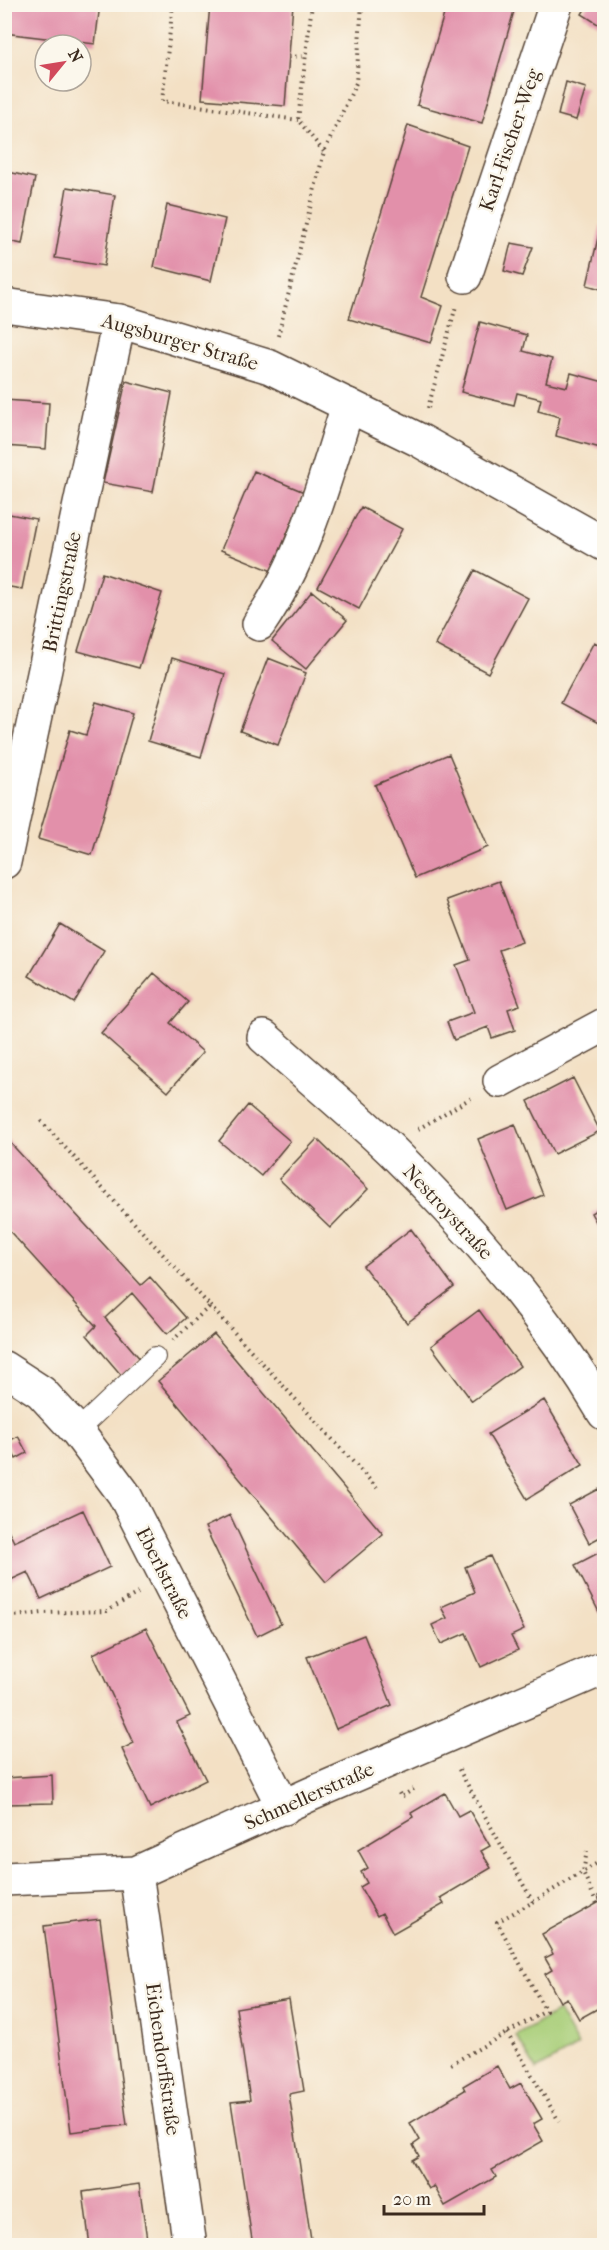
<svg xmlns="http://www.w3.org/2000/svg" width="609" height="2250" viewBox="0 0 609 2250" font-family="'IM FELL French Canon',serif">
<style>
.green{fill:#a8ce78;stroke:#727c4b;stroke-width:1.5}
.building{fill:#e290aa}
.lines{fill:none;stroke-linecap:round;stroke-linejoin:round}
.service-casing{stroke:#574537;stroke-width:22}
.minor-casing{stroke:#574537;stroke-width:36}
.tertiary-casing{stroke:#574537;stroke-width:36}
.path{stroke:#574537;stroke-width:4;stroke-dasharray:1.5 4.5;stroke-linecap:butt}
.service{stroke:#fff;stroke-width:20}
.minor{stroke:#fff;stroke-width:33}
.tertiary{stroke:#fff;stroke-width:33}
.labels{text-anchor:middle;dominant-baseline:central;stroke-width:5;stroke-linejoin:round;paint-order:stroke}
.street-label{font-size:20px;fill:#3b2a1e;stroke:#fbf7ec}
</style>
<rect width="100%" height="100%" fill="#fbf7ec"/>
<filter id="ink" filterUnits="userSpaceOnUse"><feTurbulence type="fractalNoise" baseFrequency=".0167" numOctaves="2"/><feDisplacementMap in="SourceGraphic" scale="12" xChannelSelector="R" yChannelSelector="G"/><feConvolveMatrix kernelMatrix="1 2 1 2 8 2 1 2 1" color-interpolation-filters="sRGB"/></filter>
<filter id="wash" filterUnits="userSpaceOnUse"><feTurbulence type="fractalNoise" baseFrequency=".008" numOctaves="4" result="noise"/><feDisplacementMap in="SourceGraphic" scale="24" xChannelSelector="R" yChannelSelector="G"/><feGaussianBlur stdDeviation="1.35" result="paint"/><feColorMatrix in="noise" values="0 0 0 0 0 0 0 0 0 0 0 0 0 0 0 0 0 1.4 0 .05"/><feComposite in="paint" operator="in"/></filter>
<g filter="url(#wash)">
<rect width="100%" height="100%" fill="#f3e0c4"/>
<path class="green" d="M 558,2011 L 578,2046 L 536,2070 L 516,2036 Z"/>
<g id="blocks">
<path class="building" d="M 4,4 L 100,4 L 95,44 L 4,33 Z
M 210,4 L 293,4 L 285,106 L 202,99 Z
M 447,4 L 516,4 L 482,123 L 417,105 Z
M 588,4 L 604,4 L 604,28 L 582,14 Z
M 566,82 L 586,88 L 576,120 L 558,115 Z
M 408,125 L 468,146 L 421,297 L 443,306 L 431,343 L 349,319 Z
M 4,171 L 35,178 L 22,244 L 4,240 Z
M 67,187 L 115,195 L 104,266 L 55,258 Z
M 167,205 L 225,219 L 211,281 L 154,267 Z
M 601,225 L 604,225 L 604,290 L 587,285 Z
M 511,243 L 533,247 L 522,276 L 504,271 Z
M 480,322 L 527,335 L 523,351 L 552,359 L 546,382 L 567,387 L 571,373 L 604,382 L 604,449 L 556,436 L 560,417 L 538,411 L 541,399 L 517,393 L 514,405 L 461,392 Z
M 126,381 L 172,393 L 153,492 L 103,483 Z
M 4,400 L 49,403 L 46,449 L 4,446 Z
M 254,471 L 304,492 L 272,571 L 221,550 Z
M 361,507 L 402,529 L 359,609 L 318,587 Z
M 4,513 L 36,519 L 22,589 L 4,586 Z
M 475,570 L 528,598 L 488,673 L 435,645 Z
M 102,573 L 162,593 L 139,668 L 78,651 Z
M 312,591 L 347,620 L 306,669 L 272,641 Z
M 594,642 L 604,647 L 604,726 L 561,703 Z
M 172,658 L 225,674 L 201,757 L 148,741 Z
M 268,658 L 306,673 L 278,745 L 240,731 Z
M 96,702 L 133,713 L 92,855 L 38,839 L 70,730 L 86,735 Z
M 449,754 L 488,847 L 415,878 L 375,785 Z
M 499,881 L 522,942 L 499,950 L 520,1005 L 508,1009 L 515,1030 L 492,1038 L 488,1027 L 454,1040 L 447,1022 L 474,1012 L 456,965 L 470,960 L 447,900 Z
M 60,924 L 104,951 L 74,1003 L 29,976 Z
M 154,973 L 188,1002 L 170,1023 L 203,1052 L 168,1092 L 101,1033 Z
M 573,1078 L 600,1131 L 554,1154 L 528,1101 Z
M 248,1105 L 290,1141 L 261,1176 L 219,1141 Z
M 515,1124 L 543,1195 L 507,1210 L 478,1139 Z
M 4,1136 L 141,1285 L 150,1277 L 186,1318 L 167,1334 L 132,1293 L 105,1318 L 141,1360 L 122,1376 L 87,1335 L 96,1326 L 4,1225 Z
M 317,1139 L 368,1189 L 330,1228 L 279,1179 Z
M 604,1205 L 604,1236 L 591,1213 Z
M 411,1229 L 454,1287 L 407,1323 L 363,1266 Z
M 479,1310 L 520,1366 L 472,1401 L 431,1346 Z
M 214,1334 L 383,1534 L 326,1582 L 158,1381 Z
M 544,1400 L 583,1465 L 527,1499 L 488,1434 Z
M 18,1436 L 27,1453 L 16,1459 L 7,1442 Z
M 599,1489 L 604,1500 L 604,1535 L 589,1543 L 569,1505 Z
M 83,1510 L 110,1567 L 41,1599 L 28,1572 L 4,1583 L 4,1521 L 14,1542 Z
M 230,1515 L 281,1624 L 257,1636 L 205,1527 Z
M 604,1550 L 604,1614 L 601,1616 L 575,1565 Z
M 490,1556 L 524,1630 L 511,1636 L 518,1650 L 481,1667 L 466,1633 L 441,1644 L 432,1625 L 447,1618 L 441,1607 L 475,1592 L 465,1567 Z
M 146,1628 L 190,1716 L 177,1722 L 206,1780 L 150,1808 L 122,1749 L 134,1743 L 93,1654 Z
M 364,1635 L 392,1705 L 336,1729 L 307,1657 Z
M 52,1775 L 53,1803 L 6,1804 L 5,1778 Z
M 445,1793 L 458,1816 L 469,1810 L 490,1846 L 481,1851 L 491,1868 L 440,1898 L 444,1904 L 393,1933 L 382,1913 L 377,1916 L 360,1887 L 367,1883 L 361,1872 L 368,1868 L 358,1850 L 413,1817 L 411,1813 Z
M 604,1893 L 604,2005 L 579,2019 L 567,1998 L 560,2002 L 545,1974 L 552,1970 L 545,1958 L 553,1954 L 542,1934 L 600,1902 L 598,1896 Z
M 100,1919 L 127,2125 L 71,2132 L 44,1926 Z
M 289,1999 L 304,2091 L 289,2094 L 312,2246 L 253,2246 L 231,2102 L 250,2100 L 236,2008 Z
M 497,2066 L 510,2089 L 521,2083 L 542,2119 L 533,2124 L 543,2141 L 492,2170 L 496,2177 L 445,2206 L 434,2186 L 429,2189 L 412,2160 L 419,2156 L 413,2145 L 420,2140 L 410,2123 L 465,2090 L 463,2086 Z
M 139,2184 L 148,2246 L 90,2246 L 83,2192 Z"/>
</g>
</g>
<g filter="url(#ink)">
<use href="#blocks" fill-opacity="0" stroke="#574537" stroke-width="1.5"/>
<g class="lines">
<defs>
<path id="service" d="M 77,1431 L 155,1357"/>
<path id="minor" d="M 465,276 L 556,4
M 259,624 C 304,559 325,480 348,405
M 4,862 L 119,321
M 264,1037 C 305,1074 349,1110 390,1149 C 470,1227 547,1316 604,1413
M 500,1081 L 604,1025
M 4,1368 L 41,1392 L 77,1431 L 124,1494 L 284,1808
M 136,1873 L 190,2246
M 4,1879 L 136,1873 L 311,1794 L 604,1668"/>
<path id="tertiary" d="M 4,305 L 119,321 L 270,367 L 419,440 L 604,544"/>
</defs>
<use href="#service" class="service-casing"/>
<use href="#minor" class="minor-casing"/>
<use href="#tertiary" class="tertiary-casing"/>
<path class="path" d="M 173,4 L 162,101 L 298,120
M 312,4 L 298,120 L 324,152
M 289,57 L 307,56
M 278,336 L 324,152 L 356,83 L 362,4
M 428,408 L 456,306
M 41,1121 L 210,1306 L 173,1340
M 418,1129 L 471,1098
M 210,1306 L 377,1488
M 4,1617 L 43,1613 L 107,1611 L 138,1593
M 399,1793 L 401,1797 L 414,1789
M 587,1851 L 583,1872 L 597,1904
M 533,1902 L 604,1859
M 507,2033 L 559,2121
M 451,2064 L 546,2011 L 497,1922 L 533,1902 L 457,1766"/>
<use href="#service" class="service"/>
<use href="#minor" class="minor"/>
<use href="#tertiary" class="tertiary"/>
</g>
</g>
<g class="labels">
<g class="street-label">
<text transform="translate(510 140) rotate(-71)">Karl-Fischer-Weg</text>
<text transform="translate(180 342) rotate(16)">Augsburger Straße</text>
<text transform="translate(62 592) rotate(-78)">Brittingstraße</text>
<text transform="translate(448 1212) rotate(47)">Nestroystraße</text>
<text transform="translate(164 1573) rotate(63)">Eberlstraße</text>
<text transform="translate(309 1796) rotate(-24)">Schmellerstraße</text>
<text transform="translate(163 2059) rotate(82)">Eichendorffstraße</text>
</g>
</g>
<rect width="609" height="2250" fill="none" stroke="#fbf7ec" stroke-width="24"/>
<g transform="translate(63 63) rotate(60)"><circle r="28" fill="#fbf7ec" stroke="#aea59a" stroke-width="1.5"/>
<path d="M0-4.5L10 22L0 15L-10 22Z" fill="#d1495b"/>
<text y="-9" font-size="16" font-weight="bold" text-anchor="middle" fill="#3b2a1e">N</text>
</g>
<path d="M384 2205v9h100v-9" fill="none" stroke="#3b2a1e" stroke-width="3"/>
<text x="393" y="2205" font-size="18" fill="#3b2a1e" stroke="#fbf7ec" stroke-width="4.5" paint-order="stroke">20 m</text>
</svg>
